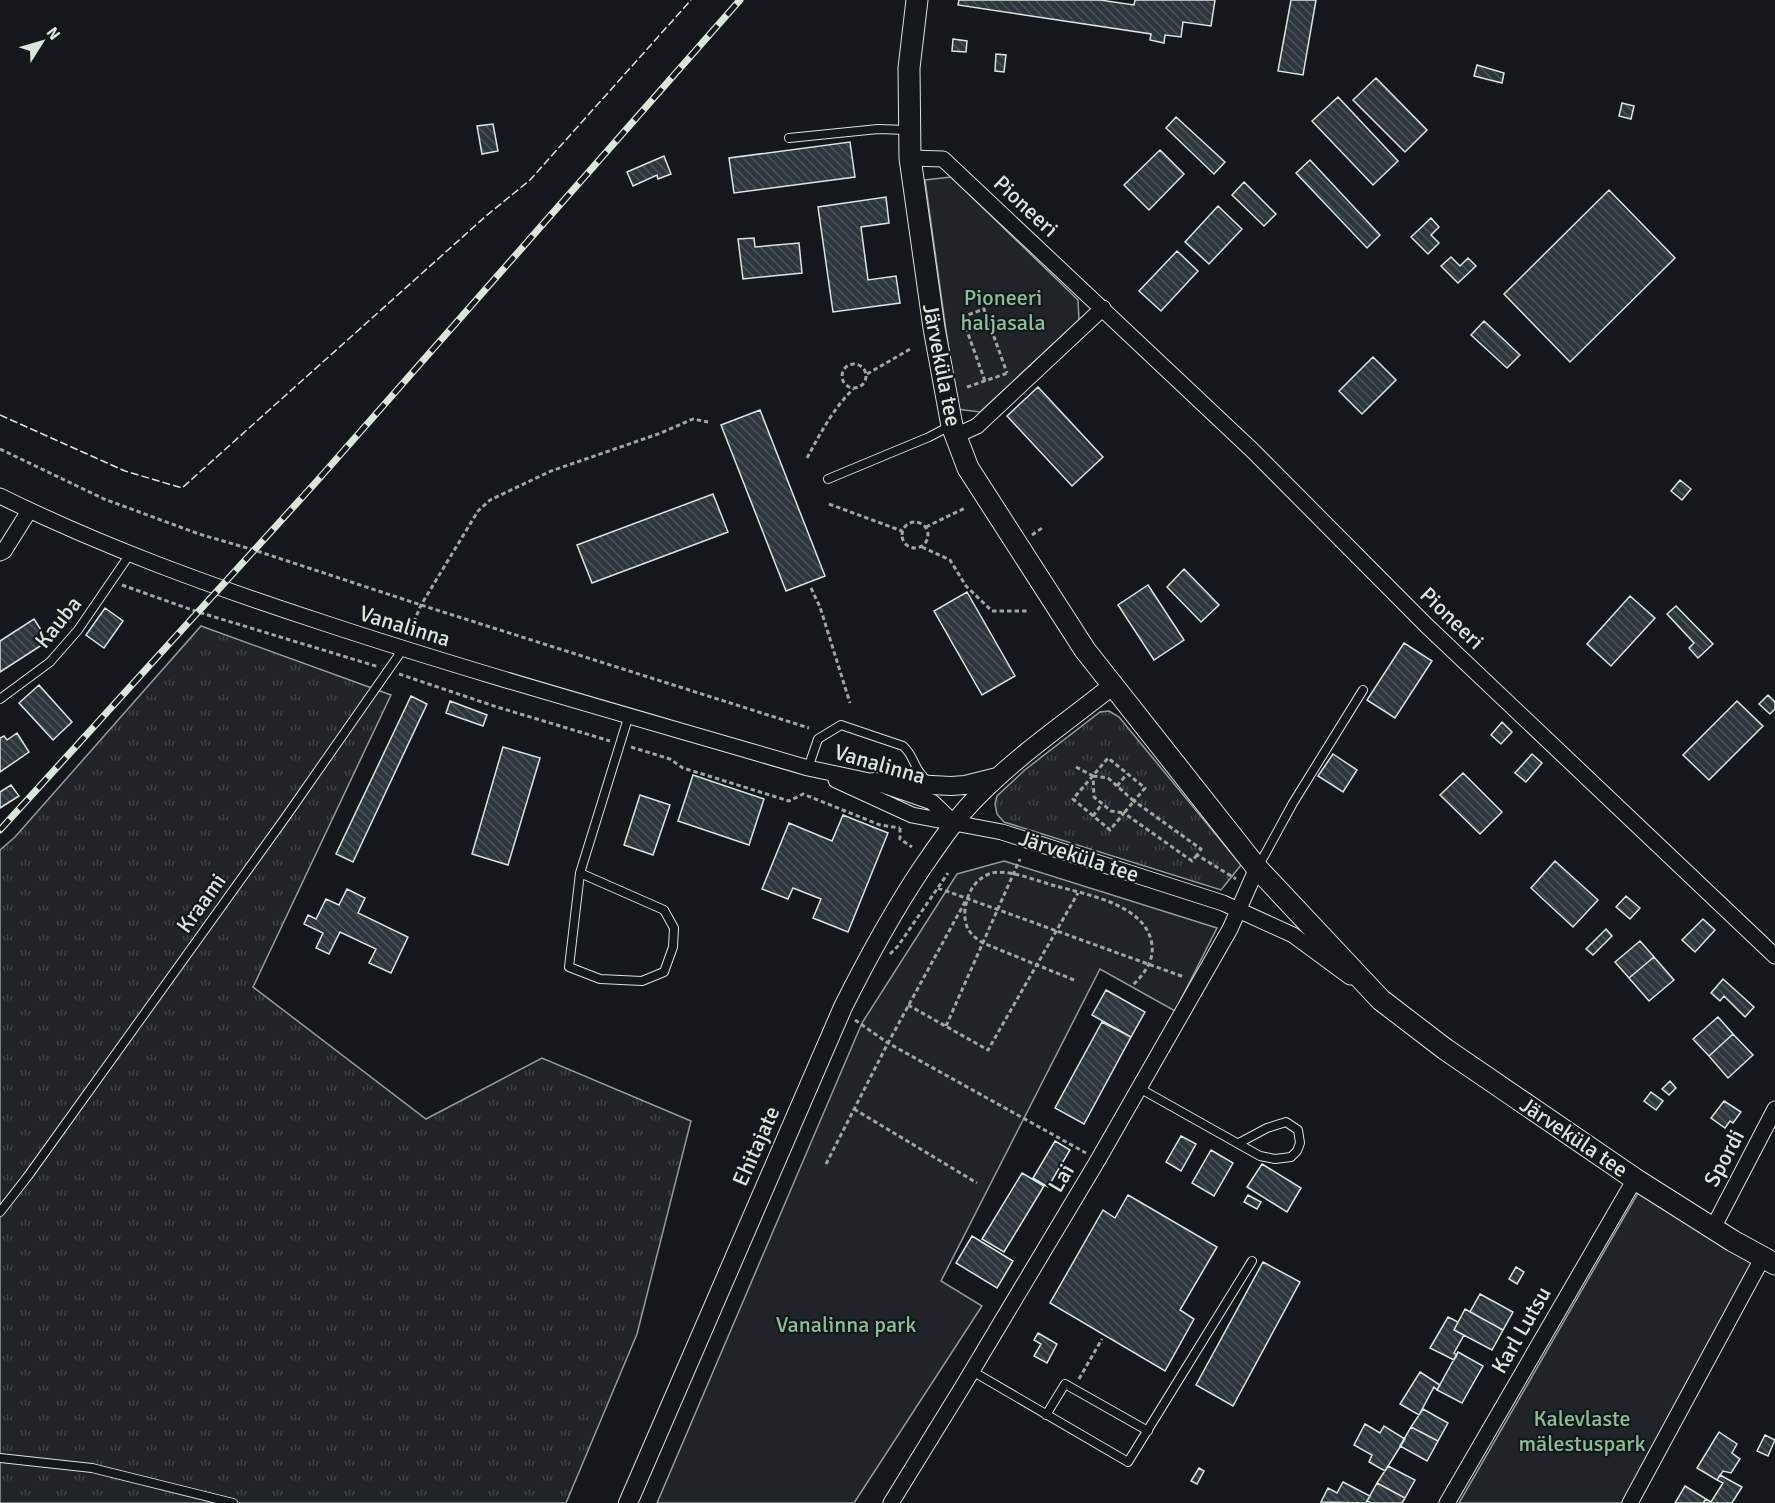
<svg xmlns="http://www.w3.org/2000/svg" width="1775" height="1503" viewBox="0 0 1775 1503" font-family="Signika,sans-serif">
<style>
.grass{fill:url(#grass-tufts);stroke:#939e99;stroke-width:1.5}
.park{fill:#202428;stroke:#939e99;stroke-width:1.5}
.building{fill:url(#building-back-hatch);stroke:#d8e6dc;stroke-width:1.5}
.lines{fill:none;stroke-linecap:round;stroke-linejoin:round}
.service-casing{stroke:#d8e6dc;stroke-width:10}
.minor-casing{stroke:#d8e6dc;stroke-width:17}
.tertiary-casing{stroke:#d8e6dc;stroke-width:20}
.secondary-casing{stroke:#d8e6dc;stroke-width:23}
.path{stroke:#9da8a2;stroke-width:3;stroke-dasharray:4.5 3;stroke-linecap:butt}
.service{stroke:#14181c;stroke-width:8}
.minor{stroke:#14181c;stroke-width:15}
.tertiary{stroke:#14181c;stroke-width:18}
.secondary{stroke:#14181c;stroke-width:21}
.rail-casing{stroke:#d8e6dc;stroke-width:7}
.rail{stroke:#14181c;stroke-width:4.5;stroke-dasharray:14;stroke-linecap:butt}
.fence{stroke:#d8e6dc;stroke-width:1.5;stroke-dasharray:8 3;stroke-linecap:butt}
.labels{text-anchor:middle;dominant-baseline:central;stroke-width:4.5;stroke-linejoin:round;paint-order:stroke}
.street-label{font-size:22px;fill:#d8e6dc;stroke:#14181c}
.park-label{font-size:22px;fill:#8ac095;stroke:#14181c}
</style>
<defs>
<pattern id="grass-tufts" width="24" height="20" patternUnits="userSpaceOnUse" patternTransform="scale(1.5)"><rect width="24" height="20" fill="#202428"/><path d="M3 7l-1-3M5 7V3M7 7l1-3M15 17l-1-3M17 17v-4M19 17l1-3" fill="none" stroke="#404447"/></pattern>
<pattern id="building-back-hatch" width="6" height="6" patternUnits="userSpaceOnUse" patternTransform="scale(1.5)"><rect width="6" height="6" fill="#2c363c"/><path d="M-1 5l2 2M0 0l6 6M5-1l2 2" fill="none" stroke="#4a5358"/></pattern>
</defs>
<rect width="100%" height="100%" fill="#14181c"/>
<path class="grass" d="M 201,626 L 391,695 L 253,987 L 426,1119 L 542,1058 L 691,1121 L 637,1334 L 566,1503 L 0,1503 L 0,850 L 15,837 Z
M 1109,711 L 1119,717 L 1241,865 L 1221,890 L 1004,822 L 997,814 L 995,804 L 997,796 L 1026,769 L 1100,712 Z"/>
<path class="park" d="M 951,177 L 1078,300 L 1079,320 L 980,412 L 957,409 L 925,180 Z
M 1004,861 L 1217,928 L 1175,1011 L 1100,969 L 941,1281 L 982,1306 L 854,1503 L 657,1503 L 862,1023 L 957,874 Z
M 1638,1193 L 1753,1260 L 1622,1503 L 1459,1503 Z"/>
<path class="building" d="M 959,0 L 1100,0 L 1134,5 L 1135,0 L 1215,0 L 1211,26 L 1183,22 L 1181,37 L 1165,35 L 1164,43 L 1150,40 L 1151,34 L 958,5 Z
M 1291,0 L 1316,0 L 1303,75 L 1278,71 Z
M 953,39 L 967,41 L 966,52 L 952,51 Z
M 996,54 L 1006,55 L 1004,72 L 995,71 Z
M 1477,65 L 1504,73 L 1502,83 L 1474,76 Z
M 1376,78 L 1427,130 L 1405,152 L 1353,100 Z
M 1338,97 L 1398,161 L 1373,185 L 1312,121 Z
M 1622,103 L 1634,106 L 1631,119 L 1619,116 Z
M 1176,117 L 1225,162 L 1214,174 L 1166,128 Z
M 493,124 L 498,151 L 482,154 L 477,126 Z
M 850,142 L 855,177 L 734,193 L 729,158 Z
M 1160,150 L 1184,174 L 1149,210 L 1124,185 Z
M 664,156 L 671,174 L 658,179 L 657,175 L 633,186 L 627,172 Z
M 1310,160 L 1380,235 L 1367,248 L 1296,173 Z
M 1244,182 L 1276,214 L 1264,226 L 1232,195 Z
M 1609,190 L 1675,258 L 1570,362 L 1504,294 Z
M 886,197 L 889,223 L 861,227 L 868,280 L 896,276 L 900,303 L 833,312 L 818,207 Z
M 1218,206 L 1242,229 L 1209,264 L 1185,242 Z
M 1431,218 L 1439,227 L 1431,235 L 1439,243 L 1428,254 L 1411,237 Z
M 754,238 L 755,247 L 799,243 L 802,273 L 743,279 L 738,239 Z
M 1177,251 L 1198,271 L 1161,311 L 1139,291 Z
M 1451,257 L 1460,266 L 1468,258 L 1476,266 L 1458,283 L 1441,266 Z
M 1484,321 L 1520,355 L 1507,368 L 1471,335 Z
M 1373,357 L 1396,380 L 1362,414 L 1339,391 Z
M 1038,387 L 1103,457 L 1072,486 L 1007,416 Z
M 760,410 L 825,576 L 786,591 L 721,425 Z
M 1680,480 L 1691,489 L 1682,500 L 1671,491 Z
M 713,494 L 728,532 L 592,583 L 577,545 Z
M 1184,569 L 1219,605 L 1201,622 L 1167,587 Z
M 1148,585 L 1184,640 L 1154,660 L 1118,605 Z
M 967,592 L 1015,676 L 982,695 L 934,611 Z
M 1630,596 L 1655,618 L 1611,666 L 1587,644 Z
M 1676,606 L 1713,644 L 1698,658 L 1689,648 L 1694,643 L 1667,614 Z
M 105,608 L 123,621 L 104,648 L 86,635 Z
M 34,619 L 48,641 L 0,672 L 0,641 Z
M 1404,643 L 1432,661 L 1395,718 L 1367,700 Z
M 39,685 L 72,722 L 53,740 L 19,703 Z
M 1768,695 L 1775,702 L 1775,709 L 1770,714 L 1759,704 Z
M 411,696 L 427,704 L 353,862 L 336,854 Z
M 450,701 L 487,715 L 483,726 L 446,713 Z
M 1737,701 L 1763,726 L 1709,780 L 1683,755 Z
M 1502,722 L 1512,732 L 1501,744 L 1491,735 Z
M 17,733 L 29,752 L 0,772 L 0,738 L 4,736 L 7,740 Z
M 503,747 L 540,758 L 508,865 L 472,854 Z
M 1333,754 L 1357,770 L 1343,792 L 1318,776 Z
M 1532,754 L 1542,763 L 1526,782 L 1515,773 Z
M 1463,773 L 1502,812 L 1480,834 L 1440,795 Z
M 693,775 L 764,799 L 749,845 L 678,821 Z
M 11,785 L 19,796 L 0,808 L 0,792 Z
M 640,795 L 670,805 L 653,855 L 624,845 Z
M 843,815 L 888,833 L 848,932 L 813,918 L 821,899 L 793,888 L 788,899 L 762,889 L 789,823 L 832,841 Z
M 1555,861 L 1598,900 L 1573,927 L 1531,888 Z
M 347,889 L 365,898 L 358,913 L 408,937 L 391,973 L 369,963 L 376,949 L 340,932 L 329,954 L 316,948 L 323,933 L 304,924 L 308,915 L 316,919 L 326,899 L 339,905 Z
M 1626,896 L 1640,908 L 1630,919 L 1616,907 Z
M 1703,919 L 1715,930 L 1695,952 L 1682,940 Z
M 1606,929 L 1612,936 L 1593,955 L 1586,949 Z
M 1640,941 L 1654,957 L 1629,978 L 1615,962 Z
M 1654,957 L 1674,980 L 1649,1001 L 1629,978 Z
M 1723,979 L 1754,1007 L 1745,1017 L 1724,996 L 1720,1001 L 1711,993 Z
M 1106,990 L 1145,1012 L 1131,1037 L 1092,1015 Z
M 1718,1017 L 1733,1034 L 1709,1056 L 1693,1039 Z
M 1102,1022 L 1131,1037 L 1084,1124 L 1055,1108 Z
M 1733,1034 L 1753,1055 L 1728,1078 L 1709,1056 Z
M 1670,1081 L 1676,1088 L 1669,1095 L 1662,1089 Z
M 1651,1092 L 1663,1101 L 1656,1110 L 1644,1101 Z
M 1724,1101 L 1741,1112 L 1733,1123 L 1730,1121 L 1725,1128 L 1711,1118 Z
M 1181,1136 L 1196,1144 L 1181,1171 L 1166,1162 Z
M 1055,1141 L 1070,1150 L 1048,1187 L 1033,1178 Z
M 1211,1150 L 1233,1163 L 1214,1196 L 1192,1183 Z
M 1262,1164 L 1301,1188 L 1287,1212 L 1247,1187 Z
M 1022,1173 L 1044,1186 L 1004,1252 L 982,1239 Z
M 1128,1195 L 1217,1247 L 1180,1310 L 1194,1319 L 1165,1371 L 1050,1303 L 1103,1210 L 1115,1218 Z
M 1248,1195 L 1261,1202 L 1257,1209 L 1244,1202 Z
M 972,1236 L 1013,1261 L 997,1288 L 956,1263 Z
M 1263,1262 L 1300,1282 L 1233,1406 L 1196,1385 Z
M 1516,1267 L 1524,1272 L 1517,1284 L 1509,1279 Z
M 1480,1294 L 1513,1312 L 1503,1330 L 1470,1312 Z
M 1465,1309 L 1503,1330 L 1492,1350 L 1454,1330 Z
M 1448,1317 L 1458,1322 L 1454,1330 L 1464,1335 L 1454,1353 L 1457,1355 L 1454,1360 L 1430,1348 Z
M 1038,1333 L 1057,1344 L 1047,1363 L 1034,1356 L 1041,1344 L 1034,1340 Z
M 1458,1352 L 1483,1366 L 1462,1403 L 1437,1390 Z
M 1420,1372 L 1440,1385 L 1437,1390 L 1434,1387 L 1419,1415 L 1400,1404 Z
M 1423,1409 L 1448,1423 L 1438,1441 L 1411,1427 Z
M 1365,1424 L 1380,1433 L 1384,1426 L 1405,1439 L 1385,1471 L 1369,1462 L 1372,1455 L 1354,1445 Z
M 1411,1427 L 1438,1441 L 1427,1461 L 1400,1446 Z
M 1719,1432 L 1737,1444 L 1732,1453 L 1740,1459 L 1731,1473 L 1723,1471 L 1717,1480 L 1697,1468 Z
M 1765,1435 L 1775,1440 L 1768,1456 L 1757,1451 Z
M 1388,1466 L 1415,1480 L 1405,1498 L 1377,1483 Z
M 1199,1468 L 1204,1471 L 1197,1484 L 1191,1481 Z
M 1720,1475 L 1742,1487 L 1732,1503 L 1703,1503 L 1706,1499 L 1711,1502 L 1723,1483 L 1717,1480 Z
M 1343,1482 L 1370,1496 L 1366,1503 L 1321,1502 L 1328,1488 L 1337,1493 Z
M 1377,1483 L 1405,1498 L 1402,1503 L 1371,1503 L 1367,1501 Z
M 1685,1486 L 1706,1499 L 1703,1503 L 1675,1503 Z"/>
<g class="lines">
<defs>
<path id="service" d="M 789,138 L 878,129 L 907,130
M 828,479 L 929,437 L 950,426
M 0,699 L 50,662 L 78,630 L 130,554
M 808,768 L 818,739 L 841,725 L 903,746 C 915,756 913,770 929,782
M 1258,867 L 1293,803 L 1363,690
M 580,873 L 569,967 L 600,979 L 642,981 L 664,972 L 673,947 L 674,928 L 664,910 L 580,873 L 629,715
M 1139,1088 L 1260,1156 L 1275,1159 L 1291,1157 L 1297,1151 L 1300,1143 L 1298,1130 L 1286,1122 L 1267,1128 L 1239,1143
M 0,1212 L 28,1176 L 285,818 L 403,649
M 972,1371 L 1128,1462 L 1252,1261
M 1046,1415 L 1065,1384 L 1148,1431
M 0,1458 L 92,1468 L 233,1503"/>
<path id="minor" d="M 910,158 L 943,159 L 1252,450 L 1426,625 L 1775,956
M 955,436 L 977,426 L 1103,308
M 0,496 C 103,547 211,586 321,622 C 481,675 645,720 808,768 L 874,782 L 932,802 L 954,823
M 0,553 L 4,551 L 29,511
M 836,780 L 912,815 L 1002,832 L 1223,903 L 1293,935 L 1350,977
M 1713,1228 L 1775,1109
M 891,1503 L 963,1386 L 1098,1160 L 1230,929 L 1257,868
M 1447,1503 L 1635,1179
M 1630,1503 L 1763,1257"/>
<path id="tertiary" d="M 874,782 L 951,786 L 965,785 L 997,777
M 628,1503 L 843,1007 C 867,959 892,913 922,868 C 940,842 958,815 981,793 C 1021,753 1068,721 1112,686"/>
<path id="secondary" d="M 917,0 L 909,68 L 910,158 L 934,328 L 952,426 L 968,468 L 1085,650 L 1257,868 L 1381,1000 L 1445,1049 L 1635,1179 L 1733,1241 L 1775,1264"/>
</defs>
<use href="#service" class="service-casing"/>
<use href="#minor" class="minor-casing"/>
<use href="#tertiary" class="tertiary-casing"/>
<use href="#secondary" class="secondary-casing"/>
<path class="path" d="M842 376a12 12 0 1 1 24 0a12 12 0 1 1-24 0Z
M 867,374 L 912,348
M 985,381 L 962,317 L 984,309 L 1007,373
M 967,387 L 1008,373
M 0,449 L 104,499 L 199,534 L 254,550 L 421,605 L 809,728
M 807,458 C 820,434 833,409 853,389
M 829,504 L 902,531
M902 535a13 13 0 1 1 26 0a13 13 0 1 1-26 0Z
M 926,527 L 965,508
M 1032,535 L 1042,528
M 922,547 L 950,560 L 966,586 L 992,611 L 1029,611
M 122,585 L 198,612 L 379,667
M 811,588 L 820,607 L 850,703
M 408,636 L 421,605 L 478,511 L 490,500 L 551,471 L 661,433 L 693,419 L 708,422
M 399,674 L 497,707 L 610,741
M 631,747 L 670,759 L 683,768 L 789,801 L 803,794 L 880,825 L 900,828
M 1076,767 L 1093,776
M 1093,776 L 1108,778 L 1134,801 L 1124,813 L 1111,811 L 1094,797 Z
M 1117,786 L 1127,774
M 1093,816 L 1102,804
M 900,828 L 900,839 L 912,847
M 1197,855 L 1192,861 L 1124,813 L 1110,830 L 1073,799 L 1108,758 L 1145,788 L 1134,801 L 1201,849 L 1197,855 L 1236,879
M 938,888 L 1184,977
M 890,954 L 898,946 L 948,873
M 1074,980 L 983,943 C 969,934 964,927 965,910 C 967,894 974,880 989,874 C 1005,867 1039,882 1056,886 C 1088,895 1147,905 1152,945 C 1154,961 1144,974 1133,985
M 908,1005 L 988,1050 L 1078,893
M 855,1020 L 888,1043 L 1086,1153
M 946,1026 L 1020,859
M 854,1109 L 977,1183
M 826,1164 L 888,1043 L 966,900
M 1079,1379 L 1102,1339"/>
<use href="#service" class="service"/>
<use href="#minor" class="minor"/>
<use href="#tertiary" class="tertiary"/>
<use href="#secondary" class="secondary"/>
<defs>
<path id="rail" d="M 0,830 L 317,481 L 740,0"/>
</defs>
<use href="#rail" class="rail-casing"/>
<use href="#rail" class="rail"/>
<path class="fence" d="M 0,415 L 125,471 L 182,488 L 486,216 L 530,180 L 691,0"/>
</g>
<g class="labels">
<g class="street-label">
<text transform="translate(1026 206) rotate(43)">Pioneeri</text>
<text transform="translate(942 365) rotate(79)">Järveküla tee</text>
<text transform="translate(1452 618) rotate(44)">Pioneeri</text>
<text transform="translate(58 622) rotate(-51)">Kauba</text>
<text transform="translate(405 626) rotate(17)">Vanalinna</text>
<text transform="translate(880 764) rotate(16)">Vanalinna</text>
<text transform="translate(1079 856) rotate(18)">Järveküla tee</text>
<text transform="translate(201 903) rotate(-54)">Kraami</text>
<text transform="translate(1574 1137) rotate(34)">Järveküla tee</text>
<text transform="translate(756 1146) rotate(-66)">Ehitajate</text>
<text transform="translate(1724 1158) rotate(-62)">Spordi</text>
<text transform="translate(1061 1178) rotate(-59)">Lai</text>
<text transform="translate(1521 1330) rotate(-60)">Karl Lutsu</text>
</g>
<g class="park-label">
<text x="1003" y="297">Pioneeri<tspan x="1003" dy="25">haljasala</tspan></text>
<text x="846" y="1324">Vanalinna park</text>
<text x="1582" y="1418">Kalevlaste<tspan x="1582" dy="25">mälestuspark</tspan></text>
</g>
</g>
<g transform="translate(42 42) rotate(53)" stroke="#14181c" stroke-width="4.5" paint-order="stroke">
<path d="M0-4.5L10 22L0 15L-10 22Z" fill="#d8e6dc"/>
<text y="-9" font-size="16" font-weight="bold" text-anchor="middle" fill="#d8e6dc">N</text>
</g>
</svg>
